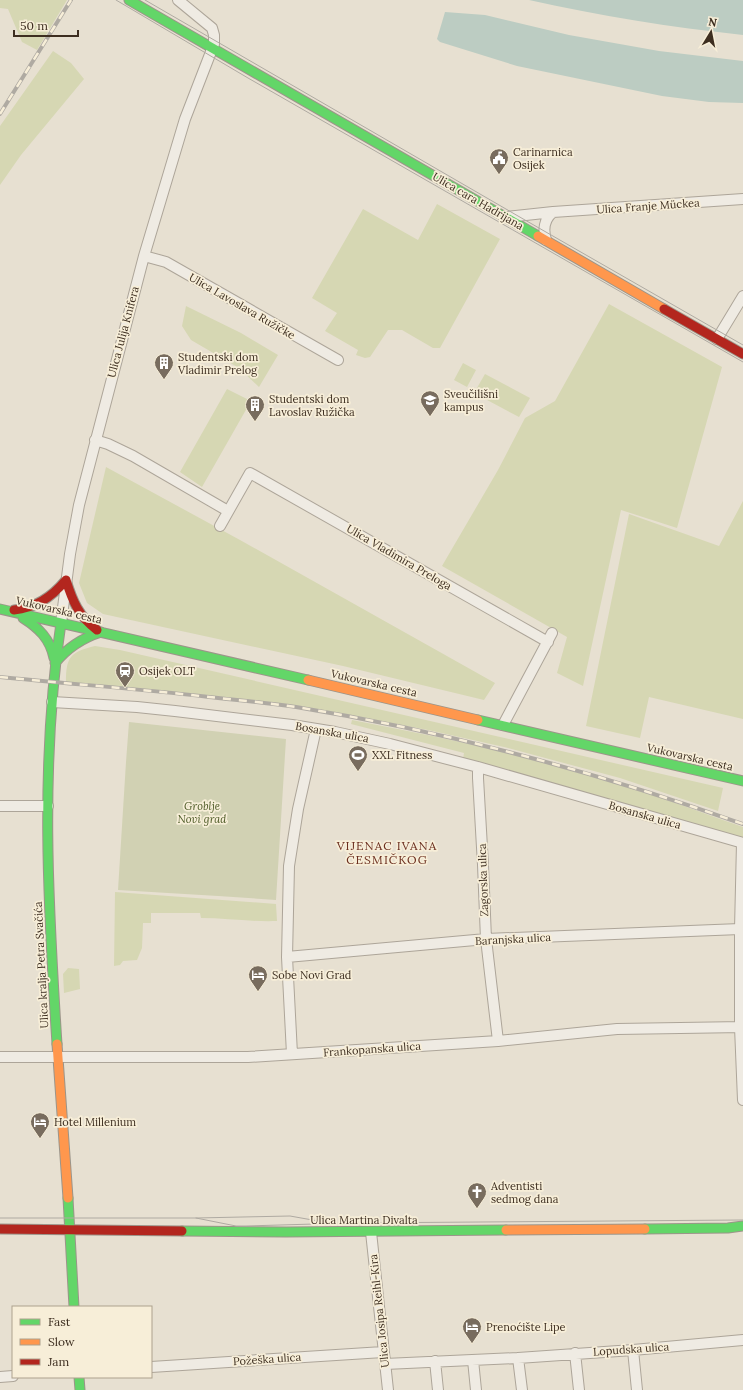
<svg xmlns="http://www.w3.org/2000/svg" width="743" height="1390" viewBox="0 0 743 1390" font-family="Lora,serif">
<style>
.green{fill:#d6d7b3}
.cemetery{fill:#d1d1b3}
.water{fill:#bcccc2}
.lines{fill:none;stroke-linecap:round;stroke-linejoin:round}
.street-casing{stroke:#ada599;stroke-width:12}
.fast-casing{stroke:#9c958a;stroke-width:11}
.slow-casing{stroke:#9c958a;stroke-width:11}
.jam-casing{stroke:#9c958a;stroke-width:11}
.street{stroke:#efebe3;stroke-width:10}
.fast{stroke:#63d668;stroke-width:9}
.slow{stroke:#ff974d;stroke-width:9}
.jam{stroke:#b3261e;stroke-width:9}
.tram{stroke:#afaaa2;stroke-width:1}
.rail-casing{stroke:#afaaa2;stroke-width:4}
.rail{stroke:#f7eed8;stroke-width:2.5;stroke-dasharray:8;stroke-linecap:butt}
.labels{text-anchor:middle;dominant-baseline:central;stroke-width:3.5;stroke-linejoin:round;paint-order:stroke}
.poi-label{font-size:11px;fill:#3d2e20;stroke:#f7eed8;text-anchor:start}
.street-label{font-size:11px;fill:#3d2e20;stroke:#f7eed8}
.park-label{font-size:11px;font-style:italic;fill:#4d5a26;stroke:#f7eed8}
.neighbourhood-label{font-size:12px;letter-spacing:1px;fill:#6b2e1e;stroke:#f7eed8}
</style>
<rect width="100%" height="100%" fill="#e7e0d1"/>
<path class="green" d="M 0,0 L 67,0 L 37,50 L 22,42 L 8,9 L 0,8 Z
M 53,51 L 71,63 L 84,79 L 21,155 L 0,185 L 0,126 Z
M 437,204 L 500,239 L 440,348 L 433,348 L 402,330 L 388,330 L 370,357 L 365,358 L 356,355 L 358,350 L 325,331 L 337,313 L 312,298 L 363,209 L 418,240 Z
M 609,304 L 722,367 L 677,528 L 621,510 L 583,686 L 557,673 L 567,637 L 442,566 L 498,470 L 525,418 L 555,401 Z
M 186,306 L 241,333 L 278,355 L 259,387 L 239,368 L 191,340 L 182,326 Z
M 463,363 L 476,370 L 467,387 L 454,380 Z
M 485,374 L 530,398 L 519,417 L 474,393 Z
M 227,389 L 251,401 L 202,487 L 180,472 Z
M 106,467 L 240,540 L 495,683 L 484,700 L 343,666 L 103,614 L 87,603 L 79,583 Z
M 743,501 L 743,719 L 649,697 L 640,738 L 586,726 L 629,514 L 719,546 Z
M 95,646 L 120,650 L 723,788 L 718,811 L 620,778 L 504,747 L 428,730 L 303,707 L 185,693 L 66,682 C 66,656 71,652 95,646 Z
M 352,720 C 441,737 531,756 617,783 C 660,796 701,813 743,827 L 743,840 L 463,759 L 464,753 L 351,724 Z
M 115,892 L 276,904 L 277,921 C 251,922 226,918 201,918 L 200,913 L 151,913 L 151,923 L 143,923 L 142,948 L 137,960 L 123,961 L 120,965 L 114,966 Z
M 68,968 L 79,969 L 80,989 L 64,993 L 63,974 Z"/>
<path class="cemetery" d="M 129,722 L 286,739 L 276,900 L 218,896 L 118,890 L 126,762 Z"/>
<path class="water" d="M 529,0 L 743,0 L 743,35 C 670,27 600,16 529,0 Z
M 445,12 L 485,15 L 569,35 L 659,51 L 743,61 L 743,103 L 709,102 L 662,96 L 517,66 L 440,42 L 437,39 Z"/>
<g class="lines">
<defs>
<path id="street" d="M 507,217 L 553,212 L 743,199
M 546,240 C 543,230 544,219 553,212
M 144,256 L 166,262 L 338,360
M 717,339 L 743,296
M 95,440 L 108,444 L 133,456 L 228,511
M 220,526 L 250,473 L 548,642
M 61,623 L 70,554 L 79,505 L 144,256 L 185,119 L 214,44 L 214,35 L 212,28 L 178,0
M 52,702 L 137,707 L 175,711 L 292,725 L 335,732 L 390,744 L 478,767 L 743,843
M 503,725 L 552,633
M 478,767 L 478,778 L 483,865 L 486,939 L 498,1041
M 0,806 L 48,806
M 742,843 L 740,929 L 740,1027 L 743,1100
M 287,957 L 486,939 L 740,929
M 292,1054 L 287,957 L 289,866 L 298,809 L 316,729
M 0,1057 L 248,1057 L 498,1041 L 617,1029 L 743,1027
M 371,1232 L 388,1390
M 633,1350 L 637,1390
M 575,1353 L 579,1390
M 518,1358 L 522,1390
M 473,1360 L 476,1390
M 435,1361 L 438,1390
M 385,1364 L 518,1358 L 633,1350 L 743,1340
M 151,1367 L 383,1352
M 0,1377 L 13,1376"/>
<path id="fast" d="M 129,0 L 538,236
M 0,609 L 308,680
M 23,618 C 39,628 50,639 54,658
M 55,663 C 68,647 82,638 101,632
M 478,720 L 743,781
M 57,1044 C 48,904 40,762 61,623
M 68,1198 L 74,1307
M 645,1229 L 728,1228 L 743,1226
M 182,1231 L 286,1232 L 506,1230
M 79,1377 L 80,1390"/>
<path id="slow" d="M 538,236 L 664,309
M 308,680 L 478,720
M 57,1044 L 68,1198
M 506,1230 L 645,1229"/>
<path id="jam" d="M 664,309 L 743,354
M 66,580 C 72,600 79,617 97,630
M 14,610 C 36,608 52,597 66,580
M 0,1229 L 182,1231"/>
</defs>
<use href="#street" class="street-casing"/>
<use href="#fast" class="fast-casing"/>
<use href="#slow" class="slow-casing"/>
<use href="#jam" class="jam-casing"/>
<use href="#street" class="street"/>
<use href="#fast" class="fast"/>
<use href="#slow" class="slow"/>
<use href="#jam" class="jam"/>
<path class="tram" d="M 116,0 L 248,78 L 743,362
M 145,0 L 518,216 L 743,345
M 0,1218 L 196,1218 L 290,1216 L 318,1221
M 196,1218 L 236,1226 L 246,1226 L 349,1223 L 743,1220"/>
<defs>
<path id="rail" d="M 0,114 L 71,0
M 0,677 C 70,684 140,689 209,697 C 238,700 268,703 296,707 C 450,732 596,772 743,824"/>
</defs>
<use href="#rail" class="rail-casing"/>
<use href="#rail" class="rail"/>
</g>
<defs>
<symbol id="civic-pin" viewBox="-11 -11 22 30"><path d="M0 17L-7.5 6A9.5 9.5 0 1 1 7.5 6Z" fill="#786c5e" stroke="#f7eed8"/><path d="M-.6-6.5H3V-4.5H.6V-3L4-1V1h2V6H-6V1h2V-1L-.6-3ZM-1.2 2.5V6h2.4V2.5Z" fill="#fff"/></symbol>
<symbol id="building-pin" viewBox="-11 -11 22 30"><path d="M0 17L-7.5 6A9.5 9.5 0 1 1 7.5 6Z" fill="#786c5e" stroke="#f7eed8"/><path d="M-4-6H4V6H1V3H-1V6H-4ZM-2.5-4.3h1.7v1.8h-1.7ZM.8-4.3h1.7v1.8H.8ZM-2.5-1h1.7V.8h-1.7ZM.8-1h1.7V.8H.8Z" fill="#fff"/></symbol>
<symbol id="university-pin" viewBox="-11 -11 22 30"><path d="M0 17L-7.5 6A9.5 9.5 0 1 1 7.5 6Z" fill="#786c5e" stroke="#f7eed8"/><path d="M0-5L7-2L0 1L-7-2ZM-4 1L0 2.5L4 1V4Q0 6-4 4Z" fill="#fff"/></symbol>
<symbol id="station-pin" viewBox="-11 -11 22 30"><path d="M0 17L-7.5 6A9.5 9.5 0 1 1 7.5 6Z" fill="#786c5e" stroke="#f7eed8"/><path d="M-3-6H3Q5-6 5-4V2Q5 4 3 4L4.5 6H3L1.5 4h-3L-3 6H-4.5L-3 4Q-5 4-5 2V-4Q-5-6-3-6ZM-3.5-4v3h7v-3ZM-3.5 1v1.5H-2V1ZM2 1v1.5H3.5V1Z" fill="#fff"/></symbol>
<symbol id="stadium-pin" viewBox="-11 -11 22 30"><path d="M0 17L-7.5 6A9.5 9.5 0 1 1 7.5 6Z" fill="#786c5e" stroke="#f7eed8"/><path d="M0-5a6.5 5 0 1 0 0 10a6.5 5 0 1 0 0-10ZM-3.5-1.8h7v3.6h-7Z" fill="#fff"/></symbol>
<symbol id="hotel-pin" viewBox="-11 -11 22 30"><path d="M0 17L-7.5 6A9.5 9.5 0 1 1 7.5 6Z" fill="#786c5e" stroke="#f7eed8"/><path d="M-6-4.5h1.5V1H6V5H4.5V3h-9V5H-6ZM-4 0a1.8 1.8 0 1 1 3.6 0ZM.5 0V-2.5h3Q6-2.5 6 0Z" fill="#fff"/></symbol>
<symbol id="church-pin" viewBox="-11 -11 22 30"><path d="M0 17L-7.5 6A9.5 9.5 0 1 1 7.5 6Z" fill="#786c5e" stroke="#f7eed8"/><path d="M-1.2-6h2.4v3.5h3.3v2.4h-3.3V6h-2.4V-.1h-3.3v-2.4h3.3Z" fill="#fff"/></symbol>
</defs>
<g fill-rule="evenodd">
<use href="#civic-pin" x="488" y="147" width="22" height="30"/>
<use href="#building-pin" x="153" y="352" width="22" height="30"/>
<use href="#university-pin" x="419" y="389" width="22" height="30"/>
<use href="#building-pin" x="244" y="394" width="22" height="30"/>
<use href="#station-pin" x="114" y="660" width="22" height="30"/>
<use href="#stadium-pin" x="347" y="744" width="22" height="30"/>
<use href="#hotel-pin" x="247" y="964" width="22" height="30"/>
<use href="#hotel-pin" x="29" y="1111" width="22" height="30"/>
<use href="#church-pin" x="466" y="1181" width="22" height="30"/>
<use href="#hotel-pin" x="461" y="1316" width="22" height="30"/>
</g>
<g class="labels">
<g class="poi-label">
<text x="513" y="152">Carinarnica<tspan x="513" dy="13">Osijek</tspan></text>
<text x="178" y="357">Studentski dom<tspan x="178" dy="13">Vladimir Prelog</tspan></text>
<text x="444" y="394">Sveučilišni<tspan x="444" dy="13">kampus</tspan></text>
<text x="269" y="399">Studentski dom<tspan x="269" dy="13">Lavoslav Ružička</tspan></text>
<text x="139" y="671">Osijek OLT</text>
<text x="372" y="755">XXL Fitness</text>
<text x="272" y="975">Sobe Novi Grad</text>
<text x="54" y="1122">Hotel Millenium</text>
<text x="491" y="1186">Adventisti<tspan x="491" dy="13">sedmog dana</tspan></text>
<text x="486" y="1327">Prenoćište Lipe</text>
</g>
<g class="street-label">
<text transform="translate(478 201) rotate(30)">Ulica cara Hadrijana</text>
<text transform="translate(648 206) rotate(-4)">Ulica Franje Mückea</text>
<text transform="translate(242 306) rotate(30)">Ulica Lavoslava Ružičke</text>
<text transform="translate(123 332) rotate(-75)">Ulica Julija Knifera</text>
<text transform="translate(399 557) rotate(30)">Ulica Vladimira Preloga</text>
<text transform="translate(59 610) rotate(13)">Vukovarska cesta</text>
<text transform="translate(374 683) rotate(13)">Vukovarska cesta</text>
<text transform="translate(332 732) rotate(10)">Bosanska ulica</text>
<text transform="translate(690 757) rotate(13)">Vukovarska cesta</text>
<text transform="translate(645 815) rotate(16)">Bosanska ulica</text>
<text transform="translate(483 880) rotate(-92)">Zagorska ulica</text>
<text transform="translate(513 939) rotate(-3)">Baranjska ulica</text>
<text transform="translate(41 965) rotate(-93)">Ulica kralja Petra Svačića</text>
<text transform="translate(372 1049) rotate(-4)">Frankopanska ulica</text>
<text x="364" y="1220">Ulica Martina Divalta</text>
<text transform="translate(379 1311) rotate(-96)">Ulica Josipa Reihl-Kira</text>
<text transform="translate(631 1349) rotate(-4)">Lopudska ulica</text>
<text transform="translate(267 1359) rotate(-4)">Požeška ulica</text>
</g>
<g class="park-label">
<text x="202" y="806">Groblje<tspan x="202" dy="13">Novi grad</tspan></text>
</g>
<g class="neighbourhood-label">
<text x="387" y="845">VIJENAC IVANA<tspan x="387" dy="14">ČESMIČKOG</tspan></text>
</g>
</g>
<rect x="12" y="1306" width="140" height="72" fill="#f7eed8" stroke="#ada18e"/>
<rect x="20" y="1319" width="20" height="6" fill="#63d668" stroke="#ada18e"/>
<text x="48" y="1326" font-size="12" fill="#3d2e20">Fast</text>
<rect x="20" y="1339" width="20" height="6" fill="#ff974d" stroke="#ada18e"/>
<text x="48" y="1346" font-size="12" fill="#3d2e20">Slow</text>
<rect x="20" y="1359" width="20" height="6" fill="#b3261e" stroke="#ada18e"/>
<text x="48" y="1366" font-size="12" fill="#3d2e20">Jam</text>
<g transform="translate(711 32) rotate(10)" stroke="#f7eed8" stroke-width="3" paint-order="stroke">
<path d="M0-3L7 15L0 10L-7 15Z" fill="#3d2e20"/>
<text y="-6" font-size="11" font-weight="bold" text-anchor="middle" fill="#3d2e20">N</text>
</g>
<path d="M14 30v6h64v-6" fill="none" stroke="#3d2e20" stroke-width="2"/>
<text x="20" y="30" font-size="12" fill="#3d2e20" stroke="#f7eed8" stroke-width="3" paint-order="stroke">50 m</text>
</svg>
